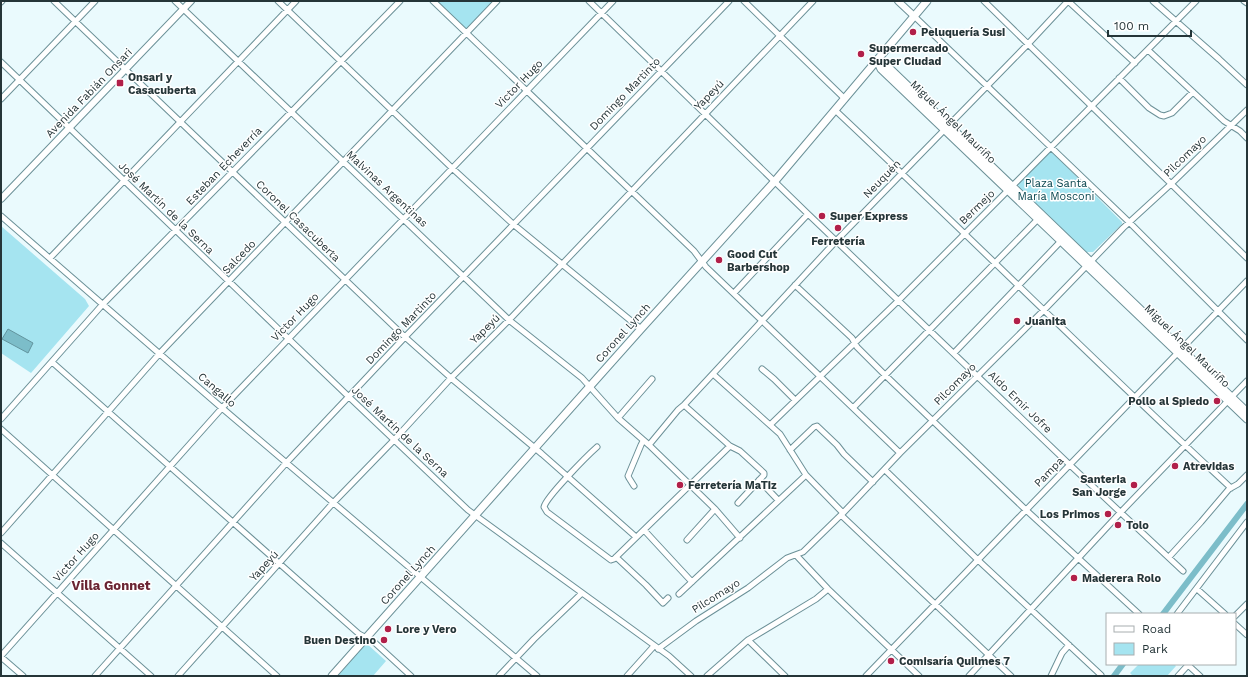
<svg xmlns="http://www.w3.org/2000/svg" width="1248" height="677" viewBox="0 0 1248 677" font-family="'Work Sans',sans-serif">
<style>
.green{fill:#a5e4f0}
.water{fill:#7cbdc9;stroke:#62949e}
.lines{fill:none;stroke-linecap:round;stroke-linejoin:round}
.canal{stroke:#7cbdc9;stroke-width:6}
.minor-casing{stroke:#6c9198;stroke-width:7}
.tertiary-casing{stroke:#6c9198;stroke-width:8}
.secondary-casing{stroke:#6c9198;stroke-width:9}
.minor{stroke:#fff;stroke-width:5}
.tertiary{stroke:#fff;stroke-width:6}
.secondary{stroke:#fff;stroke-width:7}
.poi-dot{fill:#b11f49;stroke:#fff;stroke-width:1.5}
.labels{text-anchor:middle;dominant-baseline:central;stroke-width:3;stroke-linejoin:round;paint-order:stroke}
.poi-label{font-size:11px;font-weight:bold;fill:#253538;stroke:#fff;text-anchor:start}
.street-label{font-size:11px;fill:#253538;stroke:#fff}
.park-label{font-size:11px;fill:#09464f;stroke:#fff}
.quarter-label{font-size:13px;font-weight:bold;fill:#6a2432;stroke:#fff}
</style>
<rect width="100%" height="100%" fill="#eafafd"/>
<path class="green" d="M 433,1 L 497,1 L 466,33 Z
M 1050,151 L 1052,152 L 1122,222 L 1122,224 L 1093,252 L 1085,252 L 1019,188 L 1018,184 L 1020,182 L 1048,152 Z
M 1,226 L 85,299 L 89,306 L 31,373 L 1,353 Z
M 366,643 L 386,661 L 373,676 L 338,676 Z
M 1139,664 L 1174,664 L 1176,666 L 1167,676 L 1133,676 L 1130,673 Z"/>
<path class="water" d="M 8,329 L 33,343 L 28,353 L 2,339 Z"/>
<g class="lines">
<path class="canal" d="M 1163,614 L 1247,504
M 1114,676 L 1123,664"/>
<defs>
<path id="minor" d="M 54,1 L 405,337 L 451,378 L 542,454 L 636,537
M 175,1 L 509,320 L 582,378 L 618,418 L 649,445 L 715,509 L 740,538
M 278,1 L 452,168 L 513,224 L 641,329
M 433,1 L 694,251 L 706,267 L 900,453
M 589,1 L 808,214 L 1070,465 L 1183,571
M 744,1 L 845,99
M 984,1 L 1247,258
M 1068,1 L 1135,63
M 1153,1 L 1219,59 L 1247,85
M 1244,1 L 1247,3
M 1,2 L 2,1
M 914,16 L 1129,222 L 1247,340
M 1148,50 L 1224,121 L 1240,131 L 1247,138
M 1,62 L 349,397 L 468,510 L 669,656 L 691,676
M 1119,78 L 1149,108 L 1160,115 L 1164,116 L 1172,113 L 1193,92
M 1,99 L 95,1
M 835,110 C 968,235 1097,364 1231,488
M 1,216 L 222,408 L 537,676
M 50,258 L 296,1
M 795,285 L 852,338 L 857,347 L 885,375 L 1026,510 L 1139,614
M 734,293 L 808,214
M 954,353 L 1061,241
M 52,362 L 359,634 L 374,642 L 411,676
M 762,369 L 774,379 L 795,400
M 713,374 L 780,434 L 806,475 L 843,513
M 684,405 L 730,446 L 740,451 L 764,473 L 764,475 L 738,503
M 854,407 L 1038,219
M 618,418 L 652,379
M 1,419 L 103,304 L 400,1
M 770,425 L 899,300 L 1196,1
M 1,429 L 277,676
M 649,445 L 678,410 L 684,405 L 837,240 L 1028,44 L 1068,1
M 597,447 C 588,455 546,497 544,507 L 547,512 L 611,560 L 614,559 L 730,446
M 790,450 L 814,427 L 817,426 L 837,445 L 844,454 L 873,482
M 885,470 L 979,561 L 1101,675
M 759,480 L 778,500
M 634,486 L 629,478 L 628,476 L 641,445 L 643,441
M 841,515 L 1011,676
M 644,530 L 692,582
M 1,533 L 160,353 L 497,1
M 687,540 L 715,509
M 1,543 L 151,676
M 796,555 L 828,589 L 919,676
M 616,557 L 646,585 L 663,603 L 668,598
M 1169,557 L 1201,522 L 1229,489 L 1238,484 L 1247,475
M 1197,589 L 1225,614
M 679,594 L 806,475
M 1177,614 L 1247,522
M 1235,616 L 1247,604
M 1235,624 L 1247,635
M 748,640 L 785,676
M 658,649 L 696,621 L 748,588 L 787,558 L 803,552 L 843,513 L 900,453 L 1044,310 L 1123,228 L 1171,184 L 1247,110
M 1,656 L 222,408 L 613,1
M 1,657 L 23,676
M 1188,665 L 1200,676
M 95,676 L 287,462 L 405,337 L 729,1
M 178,676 L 333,503 L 394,440 L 451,378 L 509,320 L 813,1
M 499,676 L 534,639 L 582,593
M 627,676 L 654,646
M 707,676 L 748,640 L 816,599 L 828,589
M 866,676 L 1247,281
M 969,676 L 1120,513 L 1247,381
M 1051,676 L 1062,653 L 1069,645
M 1178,676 L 1189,664"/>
<path id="tertiary" d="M 898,1 L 914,16
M 1,199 L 191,1"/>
<path id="secondary" d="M 877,60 L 881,69 L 1247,419
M 877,60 L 885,64 L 1247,412
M 332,676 L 641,329 L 775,181 L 927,1"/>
</defs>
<use href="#minor" class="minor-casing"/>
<use href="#tertiary" class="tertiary-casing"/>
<use href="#secondary" class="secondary-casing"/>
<use href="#minor" class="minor"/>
<use href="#tertiary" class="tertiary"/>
<use href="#secondary" class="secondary"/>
</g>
<g class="poi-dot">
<circle cx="913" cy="32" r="4"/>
<circle cx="861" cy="54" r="4"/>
<rect x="116" y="79" width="8" height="8" rx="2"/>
<circle cx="822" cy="216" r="4"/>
<circle cx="838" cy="228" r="4"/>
<circle cx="719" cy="260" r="4"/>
<circle cx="1017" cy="321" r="4"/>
<circle cx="1217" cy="401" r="4"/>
<circle cx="1175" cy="466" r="4"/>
<circle cx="680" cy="485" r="4"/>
<circle cx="1134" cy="485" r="4"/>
<circle cx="1108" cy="514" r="4"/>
<circle cx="1118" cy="525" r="4"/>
<circle cx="1074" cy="578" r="4"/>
<circle cx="388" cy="629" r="4"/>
<circle cx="384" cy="640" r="4"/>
<circle cx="891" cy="661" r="4"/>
</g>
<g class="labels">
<g class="poi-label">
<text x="921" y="32">Peluquería Susi</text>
<text x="869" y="48">Supermercado<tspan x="869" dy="13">Super Ciudad</tspan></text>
<text x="128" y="77">Onsari y<tspan x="128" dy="13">Casacuberta</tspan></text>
<text x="830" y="216">Super Express</text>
<text x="838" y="241" text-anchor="middle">Ferretería</text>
<text x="727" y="254">Good Cut<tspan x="727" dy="13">Barbershop</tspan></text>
<text x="1025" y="321">Juanita</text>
<text x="1209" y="401" text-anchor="end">Pollo al Spiedo</text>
<text x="1183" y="466">Atrevidas</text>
<text x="1126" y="479" text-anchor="end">Santeria<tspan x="1126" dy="13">San Jorge</tspan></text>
<text x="688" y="485">Ferretería MaTiz</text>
<text x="1100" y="514" text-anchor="end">Los Primos</text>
<text x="1126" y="525">Tolo</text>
<text x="1082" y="578">Maderera Rolo</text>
<text x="396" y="629">Lore y Vero</text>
<text x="376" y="640" text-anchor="end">Buen Destino</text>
<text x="899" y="661">Comisaría Quilmes 7</text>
</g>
<g class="street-label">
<text transform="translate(519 84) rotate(-46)">Victor Hugo</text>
<text transform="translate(89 93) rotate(-46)">Avenida Fabián Onsari</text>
<text transform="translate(625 94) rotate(-46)">Domingo Martinto</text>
<text transform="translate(709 95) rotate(-46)">Yapeyú</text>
<text transform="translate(953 122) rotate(44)">Miguel Ángel Mauriño</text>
<text transform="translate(1185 156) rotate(-44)">Pilcomayo</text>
<text transform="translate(224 166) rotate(-46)">Esteban Echeverría</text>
<text transform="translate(882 179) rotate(-46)">Neuquén</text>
<text transform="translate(387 189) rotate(43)">Malvinas Argentinas</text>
<text transform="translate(977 207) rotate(-44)">Bermejo</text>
<text transform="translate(166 208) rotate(44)">José Martín de la Serna</text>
<text transform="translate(298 221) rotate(44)">Coronel Casacuberta</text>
<text transform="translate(239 257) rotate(-46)">Salcedo</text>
<text transform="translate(295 317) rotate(-46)">Victor Hugo</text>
<text transform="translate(401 328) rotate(-46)">Domingo Martinto</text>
<text transform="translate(485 329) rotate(-45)">Yapeyú</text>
<text transform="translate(623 333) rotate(-48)">Coronel Lynch</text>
<text transform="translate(1187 346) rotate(44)">Miguel Ángel Mauriño</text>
<text transform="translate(955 384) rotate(-45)">Pilcomayo</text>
<text transform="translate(217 390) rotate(41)">Cangallo</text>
<text transform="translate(1020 402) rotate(44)">Aldo Emir Jofre</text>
<text transform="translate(400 432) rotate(43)">José Martín de la Serna</text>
<text transform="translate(1049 472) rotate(-46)">Pampa</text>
<text transform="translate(76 557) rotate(-48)">Victor Hugo</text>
<text transform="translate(264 566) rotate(-48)">Yapeyú</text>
<text transform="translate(408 575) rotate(-48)">Coronel Lynch</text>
<text transform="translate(716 596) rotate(-32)">Pilcomayo</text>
</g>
<g class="park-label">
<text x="1056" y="183">Plaza Santa<tspan x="1056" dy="13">María Mosconi</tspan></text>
</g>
<g class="quarter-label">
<text x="111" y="585">Villa Gonnet</text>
</g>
</g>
<rect width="1248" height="677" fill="none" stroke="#253538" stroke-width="4"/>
<rect x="1106" y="613" width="130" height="52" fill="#ffffff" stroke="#a8aeaf"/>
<rect x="1114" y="626" width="20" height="6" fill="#ffffff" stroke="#a8aeaf"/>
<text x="1142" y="633" font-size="12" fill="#253538">Road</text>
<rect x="1114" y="643" width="20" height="12" fill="#a5e4f0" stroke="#a8aeaf"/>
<text x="1142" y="653" font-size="12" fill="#253538">Park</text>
<path d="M1108 30v6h83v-6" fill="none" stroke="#253538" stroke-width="2"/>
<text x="1114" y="30" font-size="12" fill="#253538" stroke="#ffffff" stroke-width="3" paint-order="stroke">100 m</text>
</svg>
